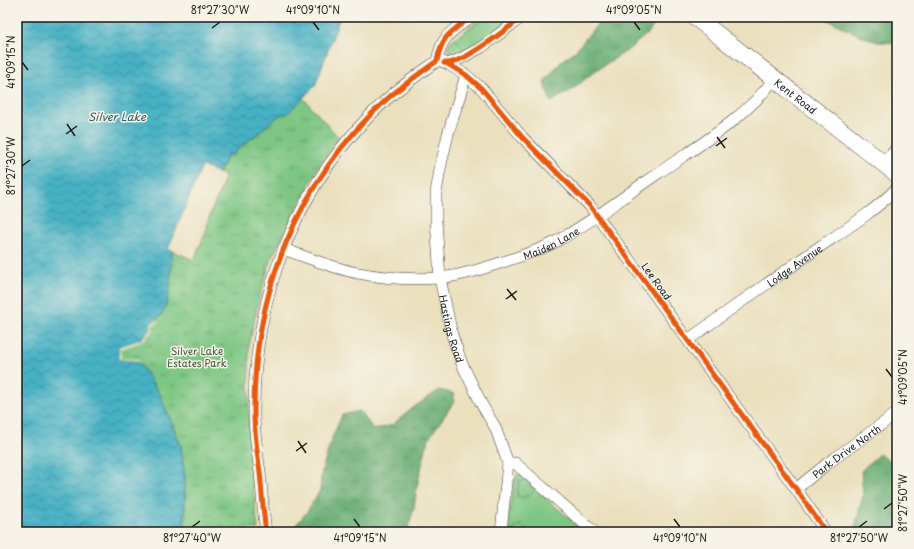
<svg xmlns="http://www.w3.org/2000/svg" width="914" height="549" viewBox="0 0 914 549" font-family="'Playpen Sans',sans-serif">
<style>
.grass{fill:#7ec683;stroke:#4d7150}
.forest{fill:url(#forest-crowns);stroke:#416446}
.park{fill:url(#park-tufts);stroke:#4d7150}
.garden{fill:url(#garden-dots);stroke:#4d7150}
.water{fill:url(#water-waves);stroke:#316670}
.pier{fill:#ebe0be}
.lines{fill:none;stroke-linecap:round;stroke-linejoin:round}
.minor-casing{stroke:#3b3934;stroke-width:12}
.primary-casing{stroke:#3b3934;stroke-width:18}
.minor{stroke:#fff;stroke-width:11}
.primary{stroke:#fff;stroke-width:17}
.cycleway-casing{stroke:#f7f3e8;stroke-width:8}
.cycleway{stroke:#e8590c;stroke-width:5}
.ticks{fill:none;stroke:#1c1c1c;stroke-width:1.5}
.labels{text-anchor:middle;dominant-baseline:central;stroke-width:3;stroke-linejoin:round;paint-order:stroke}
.street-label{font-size:10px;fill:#1c1c1c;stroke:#f7f3e8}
.park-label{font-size:10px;fill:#3e5840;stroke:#f7f3e8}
.water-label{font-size:11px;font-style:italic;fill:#2d585f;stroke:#f7f3e8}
.neatline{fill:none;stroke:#1c1c1c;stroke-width:1.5}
.ticks-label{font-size:10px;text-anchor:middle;fill:#1c1c1c}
</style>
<defs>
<pattern id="forest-crowns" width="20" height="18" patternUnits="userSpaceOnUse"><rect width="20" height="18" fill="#66ab71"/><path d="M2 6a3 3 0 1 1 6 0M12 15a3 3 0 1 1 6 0" fill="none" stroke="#538a5c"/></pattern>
<pattern id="park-tufts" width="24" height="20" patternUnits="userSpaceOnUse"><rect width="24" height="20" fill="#7ec683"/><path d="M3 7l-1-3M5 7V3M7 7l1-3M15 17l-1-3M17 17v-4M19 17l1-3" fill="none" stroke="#66a06a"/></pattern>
<pattern id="garden-dots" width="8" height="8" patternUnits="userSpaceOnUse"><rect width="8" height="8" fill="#7ec683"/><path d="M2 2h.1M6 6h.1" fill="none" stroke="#66a06a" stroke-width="1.8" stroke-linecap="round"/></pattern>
<pattern id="water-waves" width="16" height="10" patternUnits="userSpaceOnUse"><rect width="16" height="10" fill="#46b1c4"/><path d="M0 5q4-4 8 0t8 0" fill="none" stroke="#3a8f9e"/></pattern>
</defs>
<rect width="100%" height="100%" fill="#f7f3e8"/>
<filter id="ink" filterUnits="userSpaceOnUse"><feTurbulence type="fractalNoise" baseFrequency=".025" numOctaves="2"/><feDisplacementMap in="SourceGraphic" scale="8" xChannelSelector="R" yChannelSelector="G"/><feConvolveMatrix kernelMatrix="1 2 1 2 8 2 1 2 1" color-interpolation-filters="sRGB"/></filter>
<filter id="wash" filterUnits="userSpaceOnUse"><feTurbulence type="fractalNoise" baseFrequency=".012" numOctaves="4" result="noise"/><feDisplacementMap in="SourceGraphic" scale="16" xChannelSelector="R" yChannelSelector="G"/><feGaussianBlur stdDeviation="0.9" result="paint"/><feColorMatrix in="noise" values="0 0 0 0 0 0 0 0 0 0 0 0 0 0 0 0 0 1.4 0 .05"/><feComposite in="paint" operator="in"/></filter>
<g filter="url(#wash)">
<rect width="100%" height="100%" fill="#ebe0be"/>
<path class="grass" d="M 483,17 L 514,17 L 460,56 L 451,55 L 448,47 L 449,43 Z
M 521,474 L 552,504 L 586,532 L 506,532 L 515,479 L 517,475 Z"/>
<path class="forest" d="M 599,17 L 656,17 L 658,20 L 648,33 L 628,50 L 595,71 L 573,89 L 551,102 L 544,82 L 561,62 L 576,50 L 600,21 Z
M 822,17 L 897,17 L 897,43 L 877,42 L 852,32 Z
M 439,390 L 453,393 L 454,402 L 429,438 L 418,481 L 414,508 L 407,532 L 295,532 L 295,526 L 307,512 L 320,490 L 322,470 L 332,438 L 342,415 L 360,411 L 374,430 L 392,425 L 414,407 Z
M 879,454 L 897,466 L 897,532 L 854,532 L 863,495 L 861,471 Z"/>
<path class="park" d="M 303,98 L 339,138 L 319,165 L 270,261 L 259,299 L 249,345 L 249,433 L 252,480 L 258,529 L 185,528 L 185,479 L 181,446 L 159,393 L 138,361 L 119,359 L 119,347 L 151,323 L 166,306 L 172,251 L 194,260 L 208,226 L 206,225 L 226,176 L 219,173 L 227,156 L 233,154 L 282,113 L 287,114 Z"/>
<path class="garden" d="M 456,37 C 457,44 463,46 465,53 L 455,57 L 451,55 C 446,47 449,42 456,37 Z
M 524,480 L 534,490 C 531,496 523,499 517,496 L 517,491 L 520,481 Z
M 519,525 L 522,525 L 529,532 L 510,532 Z"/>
<path class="water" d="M 17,17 L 340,17 L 315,86 L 286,115 L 282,113 L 233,154 L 227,156 L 219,173 L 202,166 L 168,249 L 172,251 C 170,271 173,315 151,323 L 151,330 L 140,340 L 119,348 L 120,359 L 138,361 L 159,393 L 181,446 L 185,479 L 184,532 L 17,532 Z"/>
<path class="pier" d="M 157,320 L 158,321 L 157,323 L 152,325 L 153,331 L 141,342 L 121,349 L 121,358 L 139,359 L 140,364 L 138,361 L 119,359 L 119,347 L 140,340 L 151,330 L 151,323 Z"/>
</g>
<g filter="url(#ink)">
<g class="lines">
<defs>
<g id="minor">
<path d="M 443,62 L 448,64 L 462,58 L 482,47 L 522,17"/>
<path d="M 448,64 L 466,75 L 482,89 L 523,138 L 590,206 L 796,489 L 826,532"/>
<path id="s1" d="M 466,75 L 448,134 L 440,169 L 436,193 L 436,221 L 440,278 L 452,335 L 462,364 L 482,405 L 495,427 L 508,463 L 515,463 L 594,532"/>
<path d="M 883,164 L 897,148"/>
<path id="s2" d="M 283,249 C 307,257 332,268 358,273 C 384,278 412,280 439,278 C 461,276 485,268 506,261 C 524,255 541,250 557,241 C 592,222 624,196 657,174 C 697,146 745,119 774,79"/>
<path id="s3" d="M 688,340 C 729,310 771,281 812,252 C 841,232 873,213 897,188"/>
<path id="s4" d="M 796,489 L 828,463 L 897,413"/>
<path d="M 266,532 C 263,512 262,492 260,472 C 257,452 254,432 254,412 C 253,293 298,180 387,99 C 403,85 420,73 437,61 C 442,35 451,32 471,17"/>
<path d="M 501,532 L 508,463"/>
</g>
<g id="primary">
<path id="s5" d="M 695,17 L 897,174"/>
</g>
</defs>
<use href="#minor" class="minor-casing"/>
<use href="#primary" class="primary-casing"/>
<use href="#minor" class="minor"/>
<use href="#primary" class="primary"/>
<defs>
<path id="cycleway" d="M 444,63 C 461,66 508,28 522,17
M 448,64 L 466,75 L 482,89 L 523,138 L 590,206 L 796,489 L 826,532
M 266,532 C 263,512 262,492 260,472 C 257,452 254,432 254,412 C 253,293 298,180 387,99 C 403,85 420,73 437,61 C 442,35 451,32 471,17"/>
</defs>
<use href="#cycleway" class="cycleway-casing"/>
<use href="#cycleway" class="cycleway"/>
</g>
</g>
<path class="ticks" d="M 313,22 L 319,30M 634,22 L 640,30M 212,28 L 220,22M 22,62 L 28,70M 67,124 L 75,136M 66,134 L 77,126M 717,137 L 725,148M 716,146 L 727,138M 22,166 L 30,160M 507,289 L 516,300M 506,299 L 517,291M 886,369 L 892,377M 298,441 L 306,453M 296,451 L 307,443M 884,509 L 892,503M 354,519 L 360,527M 674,519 L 680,527M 192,527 L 200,521M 859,527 L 867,521"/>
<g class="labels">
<g class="street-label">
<text stroke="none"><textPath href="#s5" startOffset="128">Kent Road</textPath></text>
<text stroke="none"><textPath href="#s2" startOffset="278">Maiden Lane</textPath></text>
<text stroke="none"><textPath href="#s3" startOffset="130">Lodge Avenue</textPath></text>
<text transform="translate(657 281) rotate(54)">Lee Road</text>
<text stroke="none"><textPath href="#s1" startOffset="259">Hastings Road</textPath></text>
<text stroke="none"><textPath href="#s4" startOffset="63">Park Drive North</textPath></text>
</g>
<g class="park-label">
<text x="197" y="350">Silver Lake<tspan x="197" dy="12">Estates Park</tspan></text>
</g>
<g class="water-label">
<text x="117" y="116">Silver Lake</text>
</g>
</g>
<rect width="914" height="549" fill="none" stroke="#f7f3e8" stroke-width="44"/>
<rect x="22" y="22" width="870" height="505" class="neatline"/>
<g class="ticks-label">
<text x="220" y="14">81°27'30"W</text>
<text x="313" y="14">41°09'10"N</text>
<text x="634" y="14">41°09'05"N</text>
<text transform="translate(11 62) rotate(-90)" y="4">41°09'15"N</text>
<text transform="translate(11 166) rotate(-90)" y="4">81°27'30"W</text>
<text transform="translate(903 377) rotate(-90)" y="4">41°09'05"N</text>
<text transform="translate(903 503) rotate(-90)" y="4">81°27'50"W</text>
<text x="192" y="542">81°27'40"W</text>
<text x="360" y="542">41°09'15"N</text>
<text x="680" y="542">41°09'10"N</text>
<text x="859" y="542">81°27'50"W</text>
</g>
</svg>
